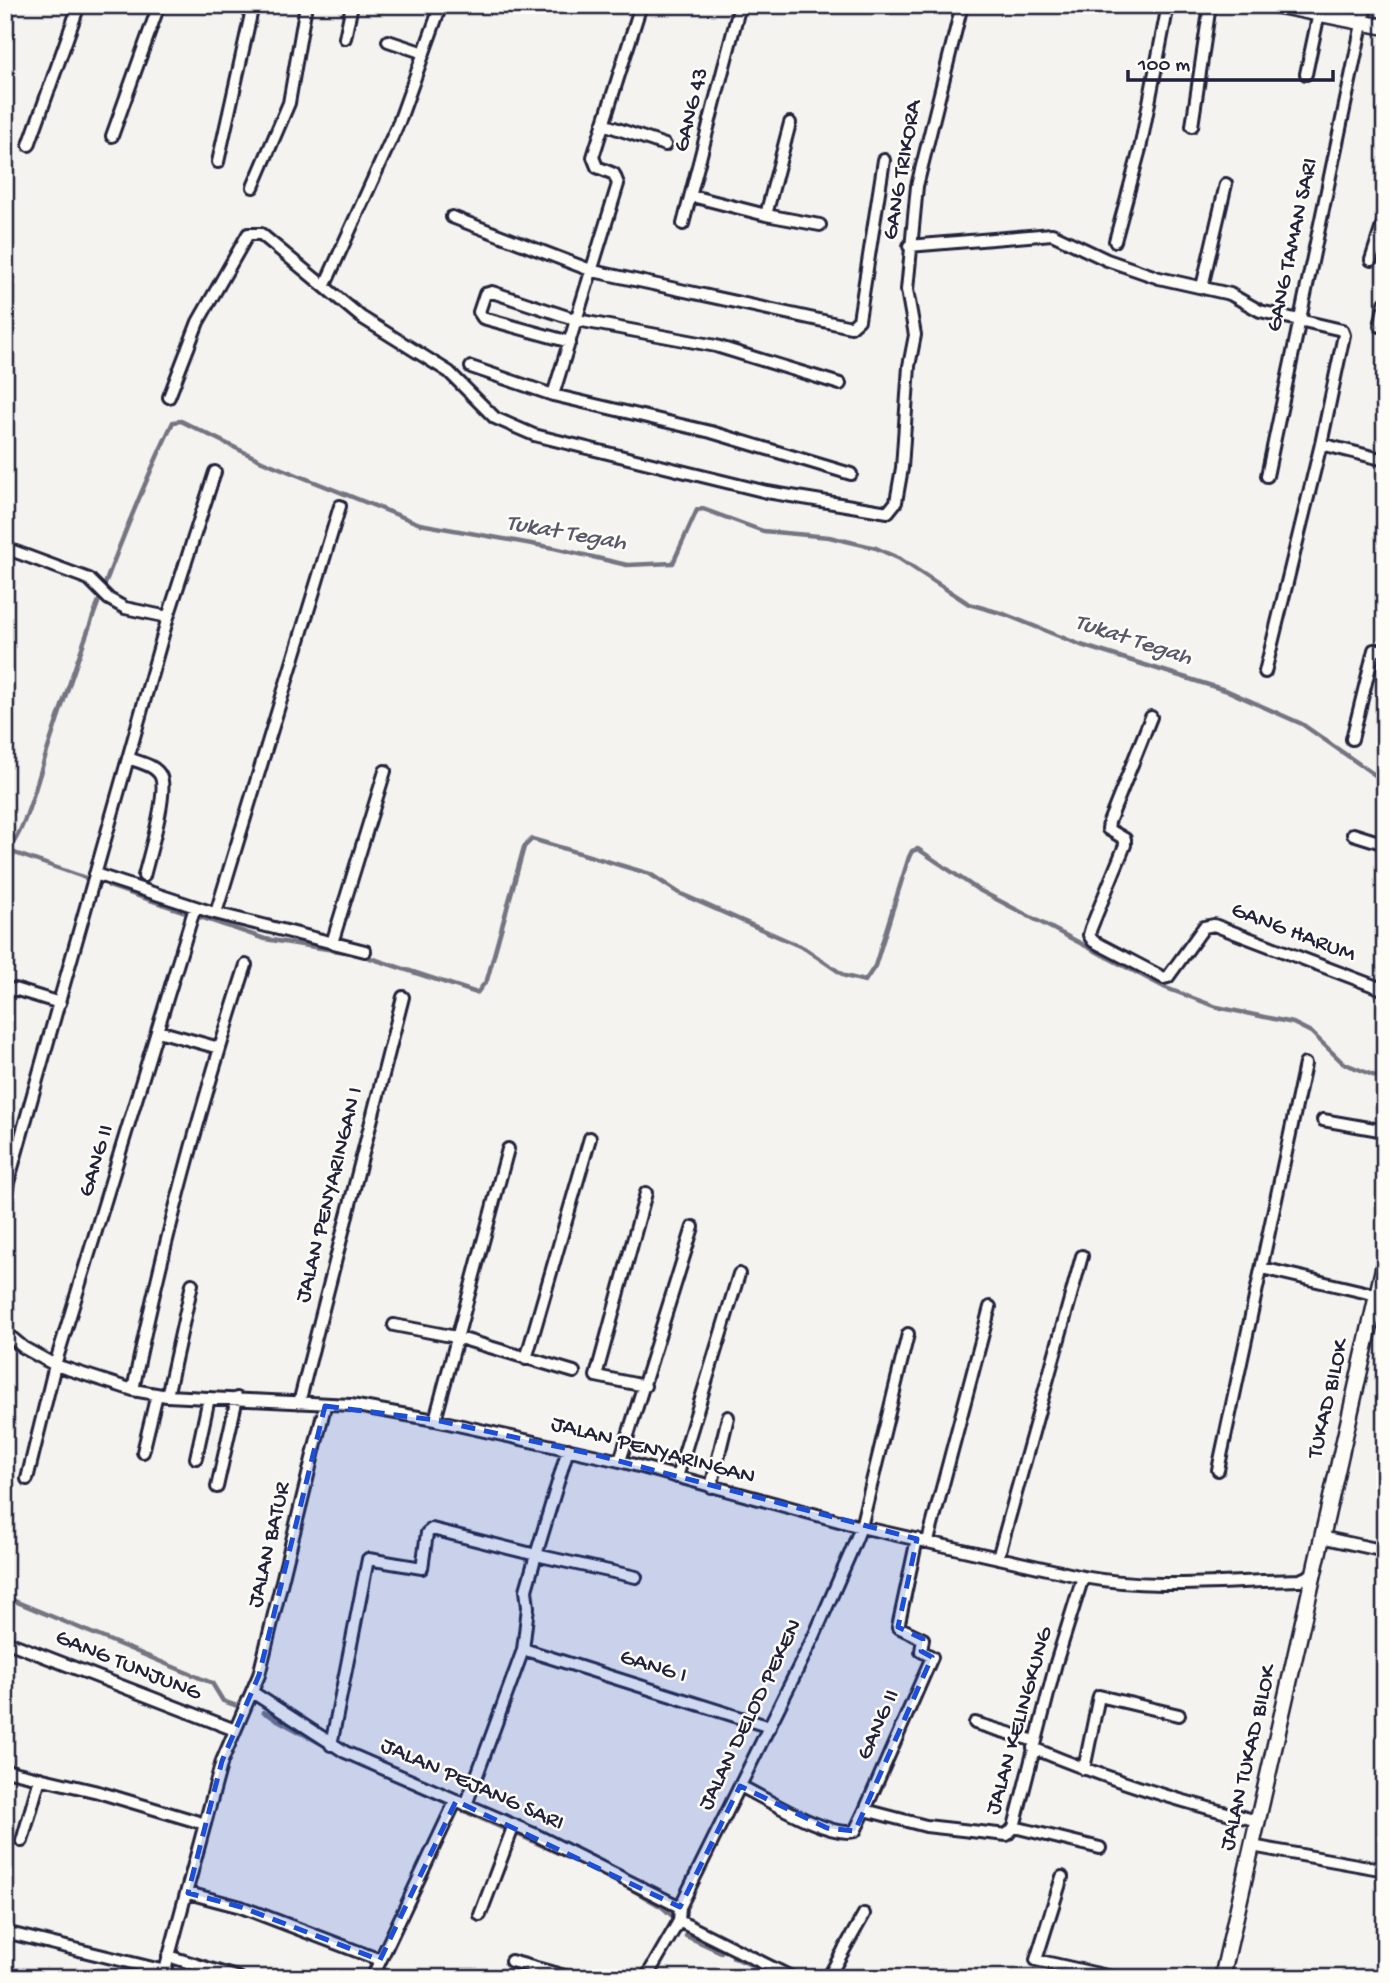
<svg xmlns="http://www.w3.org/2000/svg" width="1390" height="1983" viewBox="0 0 1390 1983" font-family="'Gochi Hand',sans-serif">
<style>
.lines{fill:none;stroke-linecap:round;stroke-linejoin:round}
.stream{stroke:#757582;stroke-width:4.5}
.street-casing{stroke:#22223b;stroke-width:16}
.secondary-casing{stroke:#22223b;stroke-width:19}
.street{stroke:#fdfcf7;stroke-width:10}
.secondary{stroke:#fdfcf7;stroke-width:14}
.marked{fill:#1d4ed8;fill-opacity:0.2;stroke:#1d4ed8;stroke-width:5;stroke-dasharray:14 9;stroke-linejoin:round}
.labels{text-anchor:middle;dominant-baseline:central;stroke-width:5;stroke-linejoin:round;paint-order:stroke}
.street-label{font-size:23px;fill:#22223b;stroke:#fdfcf7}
.water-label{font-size:24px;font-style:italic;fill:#59596b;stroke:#fdfcf7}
</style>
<rect width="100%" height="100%" fill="#f4f3ef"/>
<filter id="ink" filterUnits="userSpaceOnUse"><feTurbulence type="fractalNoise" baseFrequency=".0143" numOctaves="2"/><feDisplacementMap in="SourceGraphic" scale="14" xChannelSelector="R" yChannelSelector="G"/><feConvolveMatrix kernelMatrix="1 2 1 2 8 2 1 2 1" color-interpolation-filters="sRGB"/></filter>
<g filter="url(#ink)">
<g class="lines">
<path class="stream" d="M 9,851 L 86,878
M 5,852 C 21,841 35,790 41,770 C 79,652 120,534 173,422 L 181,421 L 262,461 L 420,524 L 554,548 L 627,565 L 673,563 L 697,510 L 703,509 L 763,531 L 829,537 L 876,548 L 900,559 L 969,604 L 1004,614 L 1081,645 L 1228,691 L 1302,724 L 1385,782
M 109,886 L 265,939 L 358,954 L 477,993 L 487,980 L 524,847 L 532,839 L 650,874 L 679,893 L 804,948 L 845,976 L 865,981 L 875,966 L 909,857 L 912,851 L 918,849 L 977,889 L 1166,988 L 1217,1007 L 1293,1023 L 1311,1032 L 1343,1063 L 1385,1080
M 5,1597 L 212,1683 L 223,1701 L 243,1708
M 263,1712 L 329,1748
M 371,1769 L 447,1803
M 459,1809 L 509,1831
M 519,1835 L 593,1869
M 626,1886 L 662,1907 L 676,1919
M 686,1936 L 721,1952
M 733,1957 L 771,1974"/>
<defs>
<path id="street" d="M 345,38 L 352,5
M 388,41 L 424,53
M 1306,74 L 1319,13
M 603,124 L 665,145
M 1192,126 L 1210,5
M 112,136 L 159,5
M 29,145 L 79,5
M 218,162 L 253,5
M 253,187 L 289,103 L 306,5
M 692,196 L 766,215 L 820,225
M 766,215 L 790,123
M 452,217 L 593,271 L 851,327 L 859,320 L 884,160
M 683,224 L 740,5
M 1115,241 L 1140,149 L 1168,5
M 909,246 L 1052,234 L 1107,260 L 1159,278 L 1230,294 L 1260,311 L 1342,330 L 1344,335 L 1321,444 L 1265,672
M 1371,260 L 1385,217
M 325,285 L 399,122 L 441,5
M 1202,287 L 1226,184
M 1380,326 L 1385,303
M 570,342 L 483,318 L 479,312 L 485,294 L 492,292 L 577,320 L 716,346 L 840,384
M 471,367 L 553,395 L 711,432 L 851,474
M 553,395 L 618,184 L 614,174 L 597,167 L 593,157 L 641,5
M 169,397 L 198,322 L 248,234 L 261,234 L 361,317 L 449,372 L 495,418 L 534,435 L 767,492 L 888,512 L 896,502 L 902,468 L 909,366 L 915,335 L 907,290 L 917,186 L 962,5
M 1321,444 L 1385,460
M 1267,476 L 1366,5
M 5,548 L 89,579 L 109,599 L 125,608 L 168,617
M 1151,717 L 1109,822 L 1108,829 L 1125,839 L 1125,845 L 1091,928 L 1089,935 L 1093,941 L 1164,978 L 1168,977 L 1204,927 L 1214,925 L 1385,990
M 1352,739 L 1374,650 L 1385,650
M 128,758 C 138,762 156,765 161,777 C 168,794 149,856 144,876
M 1353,834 L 1385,844
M 95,874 L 211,912 L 365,951
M 216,913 L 340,506
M 332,943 L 385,771
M 5,993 L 14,989 L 60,1003
M 158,1031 L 219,1048
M 1323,1120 L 1385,1131
M 5,1193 L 168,617 L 215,472
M 1262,1268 L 1377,1295
M 394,1325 L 456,1337 L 574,1372
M 5,1332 L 24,1348 L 55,1365 L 133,1390 L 167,1396 L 351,1405 L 435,1420 L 620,1461 L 861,1527 L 1083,1577 C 1154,1590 1228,1581 1300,1580 L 1313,1574
M 526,1359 L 590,1138
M 645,1386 L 596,1376 L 646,1193
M 133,1390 C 162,1246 201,1104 246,965
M 167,1396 L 192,1284
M 299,1403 L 403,997
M 435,1420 L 508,1149
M 143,1452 L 157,1394
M 196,1458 L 209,1398
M 620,1461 L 693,1227
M 1218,1470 L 1305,1064
M 677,1477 L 739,1274
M 27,1479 L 55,1365 L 195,907
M 217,1487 L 237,1398
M 711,1487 L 728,1417
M 1321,1537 L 1385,1551
M 928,1541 L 990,1307
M 998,1558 L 1082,1256
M 5,1641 L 235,1730
M 523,1649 L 770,1727
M 252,1692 L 345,1752 L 534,1834 L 680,1907
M 975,1723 L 1035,1741
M 331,1745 L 368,1559 L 422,1568 L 427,1533 L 432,1529 L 536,1555 L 568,1449
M 1033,1748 C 1106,1779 1181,1802 1258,1821
M 1084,1769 L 1099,1696 L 1179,1715
M 5,1770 L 98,1792 L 205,1824
M 740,1786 C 765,1798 830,1839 855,1831 L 865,1810 L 926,1826 L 1007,1835 L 1014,1827 L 1056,1663 L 1083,1577
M 466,1805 L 523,1650 L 528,1607 L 526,1590 L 536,1555 L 636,1577
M 865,1810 L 932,1657 L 921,1651 L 923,1639 L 898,1627 L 917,1539
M 1014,1827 L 1100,1848
M 22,1841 L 40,1778
M 1252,1846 L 1385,1870
M 1062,1877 L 1036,1960 L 1116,1978
M 188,1893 L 241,1907 L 380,1960
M 480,1915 L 514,1825
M 679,1921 L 680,1907 L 815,1634 L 850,1554 L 861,1527 L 908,1334
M 679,1921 L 793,1978
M 5,1932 L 165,1971
M 168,1956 L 239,1978
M 511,1961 L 572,1978
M 163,1978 L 222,1761 L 259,1675 L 325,1406
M 372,1978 L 456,1800
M 646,1978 L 679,1921
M 828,1978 L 864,1914"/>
<path id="secondary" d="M 1275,5 L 1385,27
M 1222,1978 L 1385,1260"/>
</defs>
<use href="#street" class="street-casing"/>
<use href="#secondary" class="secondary-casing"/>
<use href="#street" class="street"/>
<use href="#secondary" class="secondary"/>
</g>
</g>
<path class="marked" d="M 325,1406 L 435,1420 L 592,1454 L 917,1539 L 898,1627 L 923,1639 L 921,1651 L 932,1657 L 855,1831 L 827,1828 L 740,1786 L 680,1907 L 456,1801 L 380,1960 L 241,1907 L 188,1893 L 222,1761 L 259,1675 Z"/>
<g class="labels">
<g class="street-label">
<text transform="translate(692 110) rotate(-76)">GANG 43</text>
<text transform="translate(903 170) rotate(-80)">GANG TRIKORA</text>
<text transform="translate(1293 245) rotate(-78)">GANG TAMAN SARI</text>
<text transform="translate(1293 933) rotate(21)">GANG HARUM</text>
<text transform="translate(97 1161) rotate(-73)">GANG II</text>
<text transform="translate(330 1195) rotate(-76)">JALAN PENYARINGAN I</text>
<text transform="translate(1329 1399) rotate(-77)">TUKAD BILOK</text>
<text transform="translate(653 1451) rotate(15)">JALAN PENYARINGAN</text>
<text transform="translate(270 1545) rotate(-77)">JALAN BATUR</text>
<text transform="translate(128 1666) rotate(22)">GANG TUNJUNG</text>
<text transform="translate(653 1667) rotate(17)">GANG I</text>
<text transform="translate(751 1715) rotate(-64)">JALAN DELOD PEKEN</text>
<text transform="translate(1020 1721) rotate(-74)">JALAN KELINGKUNG</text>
<text transform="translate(879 1725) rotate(-66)">GANG II</text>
<text transform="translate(1249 1758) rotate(-77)">JALAN TUKAD BILOK</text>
<text transform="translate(472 1785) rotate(24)">JALAN PEJANG SARI</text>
</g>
<g class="water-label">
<text transform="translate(566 534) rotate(10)">Tukat Tegah</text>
<text transform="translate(1133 641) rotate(18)">Tukat Tegah</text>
</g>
</g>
<rect width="1390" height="1983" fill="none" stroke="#fdfcf7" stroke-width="28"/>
<rect x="14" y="14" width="1362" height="1955" fill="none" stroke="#22223b" stroke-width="2.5" filter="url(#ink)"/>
<path d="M1128 70v10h205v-10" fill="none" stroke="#22223b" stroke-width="3.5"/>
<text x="1138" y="70" font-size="21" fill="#22223b" stroke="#fdfcf7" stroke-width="5" paint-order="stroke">100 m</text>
</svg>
